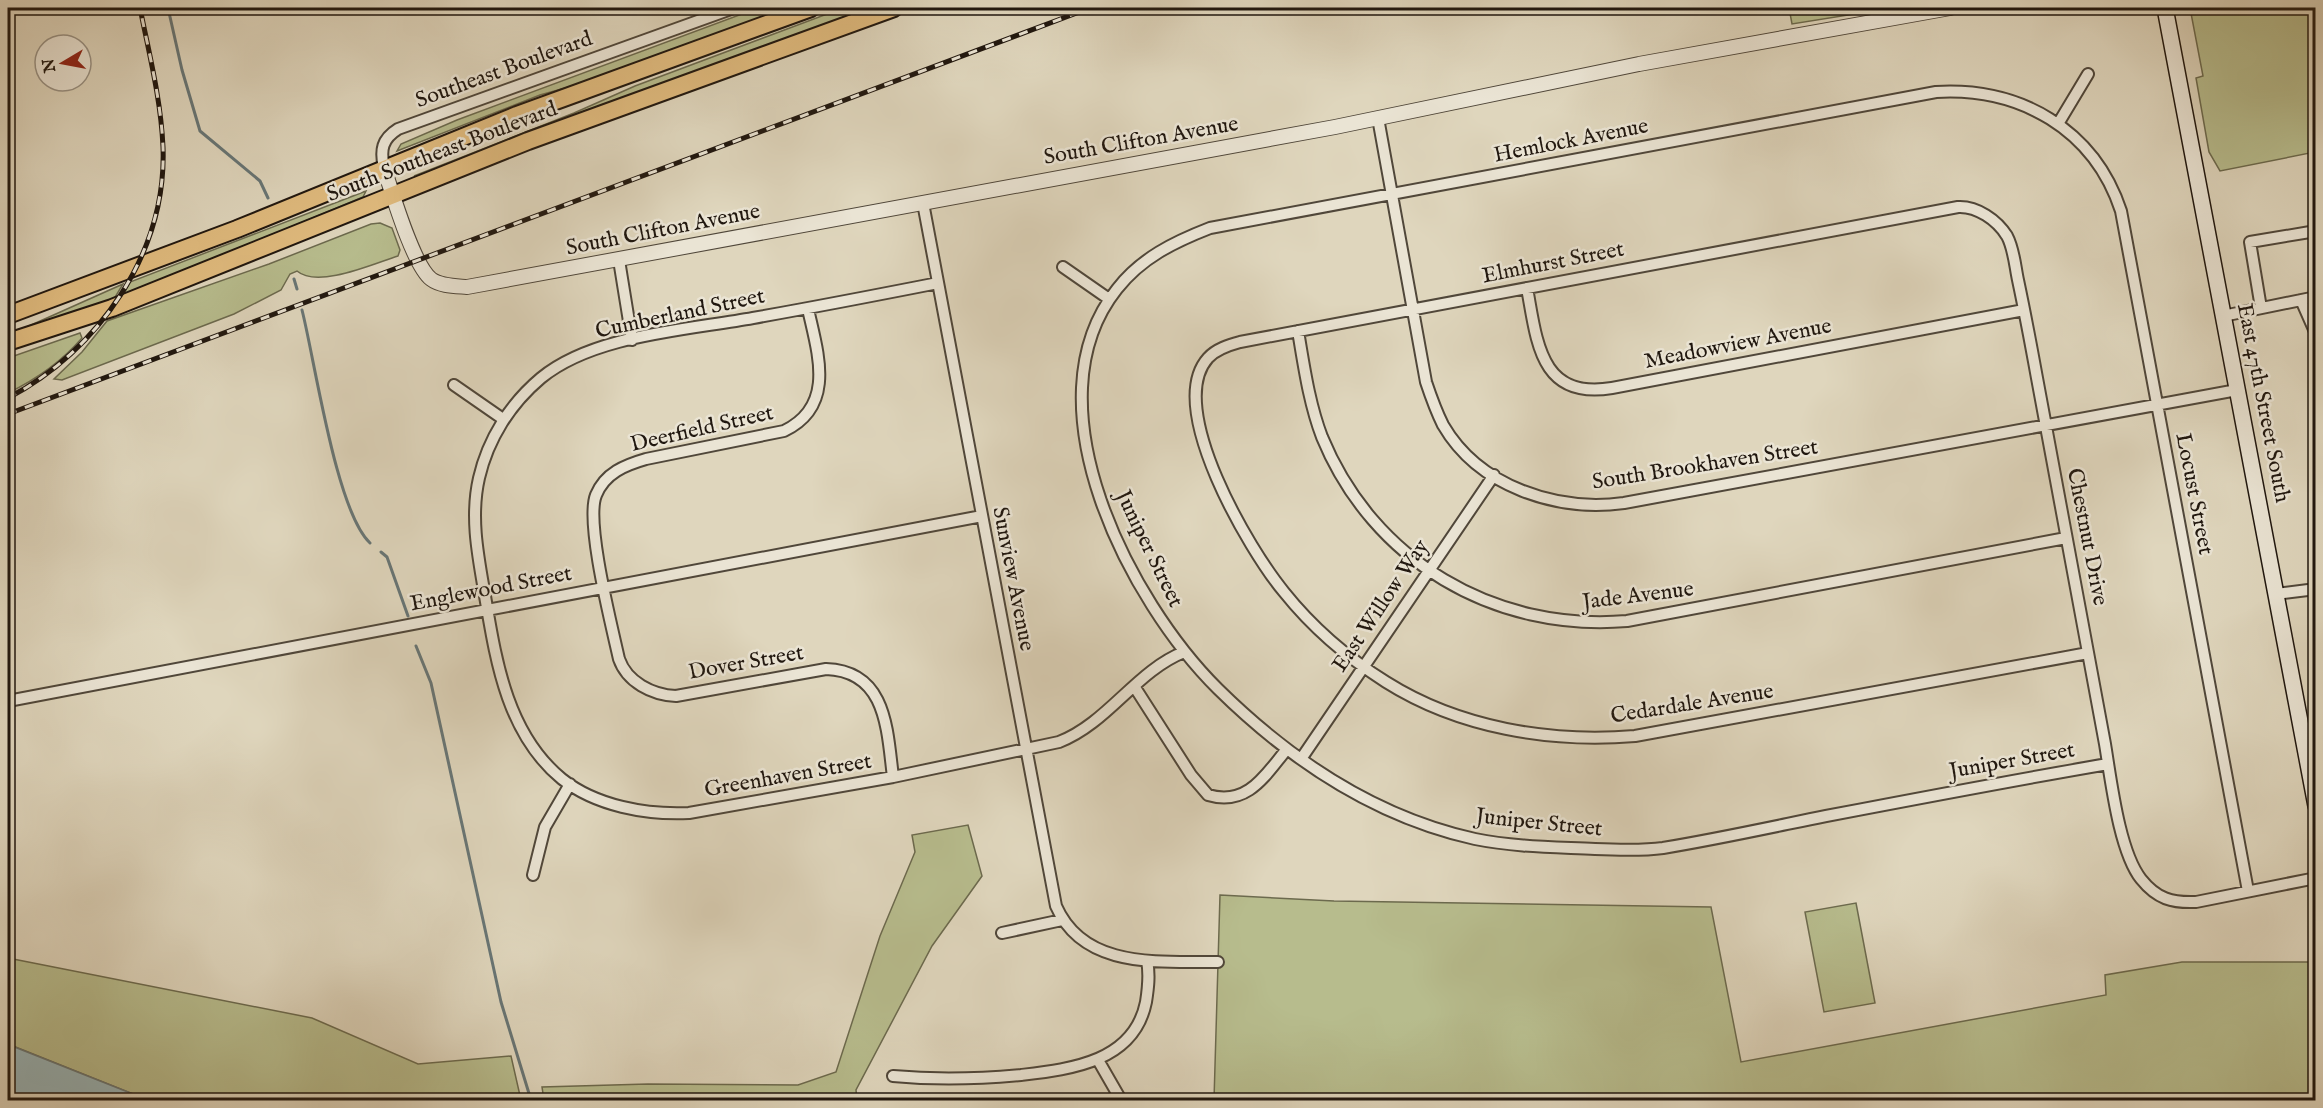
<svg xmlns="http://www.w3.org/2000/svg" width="2323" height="1108" viewBox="0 0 2323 1108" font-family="'IM FELL English',serif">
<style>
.green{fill:#b7bc8d;stroke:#6c6a4e;stroke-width:1.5}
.water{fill:#98b6bb;stroke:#687676;stroke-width:1.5}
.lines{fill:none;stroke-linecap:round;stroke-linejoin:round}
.stream{stroke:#687676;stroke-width:3}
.minor-casing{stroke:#50473a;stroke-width:14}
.tertiary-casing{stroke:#50473a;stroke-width:16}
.secondary-casing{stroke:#20170f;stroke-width:18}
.primary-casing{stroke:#20170f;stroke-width:20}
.minor{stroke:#eae4d4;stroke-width:10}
.tertiary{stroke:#eae4d4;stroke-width:14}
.secondary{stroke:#eae4d4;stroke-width:15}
.primary{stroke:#e0bb7e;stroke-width:16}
.rail-casing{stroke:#20170f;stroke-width:5}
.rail{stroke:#eae4d4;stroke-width:3;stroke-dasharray:9;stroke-linecap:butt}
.labels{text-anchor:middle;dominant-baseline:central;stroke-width:5;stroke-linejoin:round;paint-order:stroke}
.street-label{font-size:22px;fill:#20170f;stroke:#eae4d4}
</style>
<rect width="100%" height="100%" fill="#dfd6bd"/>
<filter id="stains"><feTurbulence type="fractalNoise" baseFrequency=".00333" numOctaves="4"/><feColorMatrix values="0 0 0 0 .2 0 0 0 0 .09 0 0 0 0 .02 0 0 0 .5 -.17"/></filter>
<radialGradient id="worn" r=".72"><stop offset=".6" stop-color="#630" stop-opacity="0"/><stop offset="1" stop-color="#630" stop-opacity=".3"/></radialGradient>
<path class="green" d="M 758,8 L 791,8 L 576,85 L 540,95 L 397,151 L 401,144 L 457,120 Z
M 843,8 L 875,8 L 430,174 L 414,176 L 574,113 L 635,86 Z
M 1789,8 L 1892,8 L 1792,24 Z
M 2190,8 L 2315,8 L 2315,152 L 2220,171 L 2209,152 L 2196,78 L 2203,76 Z
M 366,191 L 363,197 L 122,297 L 130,282 Z
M 380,223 L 392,228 L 400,250 L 398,256 C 375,263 318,289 297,271 L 290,274 L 281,290 L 234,314 L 62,380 L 54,379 L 82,352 L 107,321 L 269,264 L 371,224 Z
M 123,284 L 114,299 L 20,330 Z
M 80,333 L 82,338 C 62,361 35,380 8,393 L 8,358 Z
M 968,825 L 982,876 L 932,946 L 856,1090 L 857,1100 L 544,1100 L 542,1087 L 648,1084 L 798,1085 L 836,1072 L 880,936 L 915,852 L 912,835 Z
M 1220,895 L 1334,901 L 1711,907 L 1741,1062 L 2106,995 L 2105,975 L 2182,962 L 2315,962 L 2315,1100 L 1214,1100 Z
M 1856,903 L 1875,1003 L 1824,1012 L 1805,912 Z
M 8,958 L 312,1018 L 418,1064 L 511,1056 L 521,1100 L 148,1100 L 8,1044 Z"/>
<path class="water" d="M 8,1044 L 12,1046 L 148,1100 L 8,1100 Z"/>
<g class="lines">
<path class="stream" d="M 168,8 L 182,70 L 200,131 L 260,181 L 268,198
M 294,279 L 297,289
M 302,310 C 315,361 336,511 370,543
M 381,552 L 387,557 L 408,616
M 416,646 L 431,683 L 501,1002 L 531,1100"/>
<defs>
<path id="minor" d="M 1378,118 L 1426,382 C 1431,397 1436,411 1443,425 C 1479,487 1557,512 1624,503 L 2237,390
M 2058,124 L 2088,74
M 384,168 C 380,150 382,139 398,129 L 734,8
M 923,203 L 1056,906 C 1084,970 1160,961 1218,962
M 619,260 L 632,340
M 1063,267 L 1109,299
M 938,283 C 877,295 815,307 753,318 C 687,330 593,335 541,378 C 510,404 488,439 479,478 C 470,517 478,556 485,596 C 496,661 507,734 562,779 C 596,806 646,815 689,813 L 893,777 L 1059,742 C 1108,723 1136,671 1184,652
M 1527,288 C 1537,342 1540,400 1612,388 L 2024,310
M 2301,300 L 2316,334
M 2261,308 L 2250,242 L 2316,231
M 808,309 C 818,354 836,406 784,431 L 646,459 C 625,465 605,473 596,495 C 585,522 612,627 619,659 C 627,682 652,695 676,696 L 826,669 C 887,671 887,730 893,777
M 2223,316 L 2316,297
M 1298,331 C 1304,366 1309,403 1322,437 C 1373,561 1494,632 1627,621 L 2066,538
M 454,385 L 503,419
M 2276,594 L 2316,589
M 2088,653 L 1635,736 C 1550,743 1459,728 1386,682 C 1348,658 1312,627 1284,592 C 1250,551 1164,407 1208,358 C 1216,349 1229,345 1240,342 L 1958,207 C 1977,206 1997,220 2007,236 C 2014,249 2015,266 2018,280 C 2025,313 2031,345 2037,378 C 2060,500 2082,622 2105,744 C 2111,780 2119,851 2141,879 C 2157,899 2172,903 2196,902 L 2316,878
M 1134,686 L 1191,775 L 1208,795 C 1248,807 1266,774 1287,749
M 8,701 L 982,516
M 1301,759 L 1494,475
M 2108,764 C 2014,780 1920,798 1826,816 C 1772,827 1718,839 1663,848 C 1641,851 1618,850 1595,849 C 1555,847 1515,847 1475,839 C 1375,817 1290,760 1218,689 C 1130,602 1026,403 1117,289 C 1141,258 1174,242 1210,228 L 1936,92 C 2020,87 2094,129 2121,211 L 2248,891
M 533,875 L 545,827 L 570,784
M 1002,933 L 1062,920
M 1098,1060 L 1121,1100
M 893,1076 C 936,1080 978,1079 1021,1075 C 1071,1069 1134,1062 1146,1002 C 1148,989 1150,975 1147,961"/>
<path id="tertiary" d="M 384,168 C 392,192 413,265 431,279 C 440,286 455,286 467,287 L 1335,127 L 1639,64 L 1950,8"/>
<path id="secondary" d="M 2165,8 L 2316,806"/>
<path id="primary" d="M 8,315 L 237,229 L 517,115 L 811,8
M 8,342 L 112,308 L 528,141 L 894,8"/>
</defs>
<use href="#minor" class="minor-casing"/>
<use href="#tertiary" class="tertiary-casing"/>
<use href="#secondary" class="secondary-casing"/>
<use href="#primary" class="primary-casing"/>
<use href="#minor" class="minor"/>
<use href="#tertiary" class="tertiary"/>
<use href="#secondary" class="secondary"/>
<use href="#primary" class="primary"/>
<defs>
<path id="rail" d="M 8,398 C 98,351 167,253 163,147 C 161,100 149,53 140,8
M 8,414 L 1090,8"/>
</defs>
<use href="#rail" class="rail-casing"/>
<use href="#rail" class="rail"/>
</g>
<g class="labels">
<g class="street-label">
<text transform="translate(504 70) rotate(-20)">Southeast Boulevard</text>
<text transform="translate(1141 141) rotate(-10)">South Clifton Avenue</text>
<text transform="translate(1571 141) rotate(-11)">Hemlock Avenue</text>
<text transform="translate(442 152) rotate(-21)">South Southeast Boulevard</text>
<text transform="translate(663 230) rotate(-11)">South Clifton Avenue</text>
<text transform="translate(1553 263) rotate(-11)">Elmhurst Street</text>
<text transform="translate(680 314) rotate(-12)">Cumberland Street</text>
<text transform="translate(1738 344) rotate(-11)">Meadowview Avenue</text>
<text transform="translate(2263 403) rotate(79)">East 47th Street South</text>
<text transform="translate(702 429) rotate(-13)">Deerfield Street</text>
<text transform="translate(1705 465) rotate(-9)">South Brookhaven Street</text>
<text transform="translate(2194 494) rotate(79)">Locust Street</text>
<text transform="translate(2087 537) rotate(79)">Chestnut Drive</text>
<text transform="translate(1149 549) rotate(64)">Juniper Street</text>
<text transform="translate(1013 579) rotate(79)">Sunview Avenue</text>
<text transform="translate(491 589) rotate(-11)">Englewood Street</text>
<text transform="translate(1638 596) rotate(-7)">Jade Avenue</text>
<text transform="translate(1381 606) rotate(-56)">East Willow Way</text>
<text transform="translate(746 663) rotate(-10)">Dover Street</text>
<text transform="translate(1692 704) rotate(-9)">Cedardale Avenue</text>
<text transform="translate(2012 761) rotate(-10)">Juniper Street</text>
<text transform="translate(788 776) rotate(-10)">Greenhaven Street</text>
<text transform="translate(1539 823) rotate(6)">Juniper Street</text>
</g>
</g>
<rect width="2323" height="1108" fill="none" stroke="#dfd6bd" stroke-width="30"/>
<rect x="9" y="9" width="2305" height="1090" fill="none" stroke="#20170f" stroke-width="3"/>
<rect x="15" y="15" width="2293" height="1078" fill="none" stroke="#20170f" stroke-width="1.5"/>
<g transform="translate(63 63) rotate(260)"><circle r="28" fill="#eae4d4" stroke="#999285" stroke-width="1.5"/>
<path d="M0-4.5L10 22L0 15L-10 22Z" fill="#8f2418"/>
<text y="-9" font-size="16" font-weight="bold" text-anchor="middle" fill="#20170f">N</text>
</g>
<rect width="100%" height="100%" filter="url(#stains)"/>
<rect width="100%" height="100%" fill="url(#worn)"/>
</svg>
